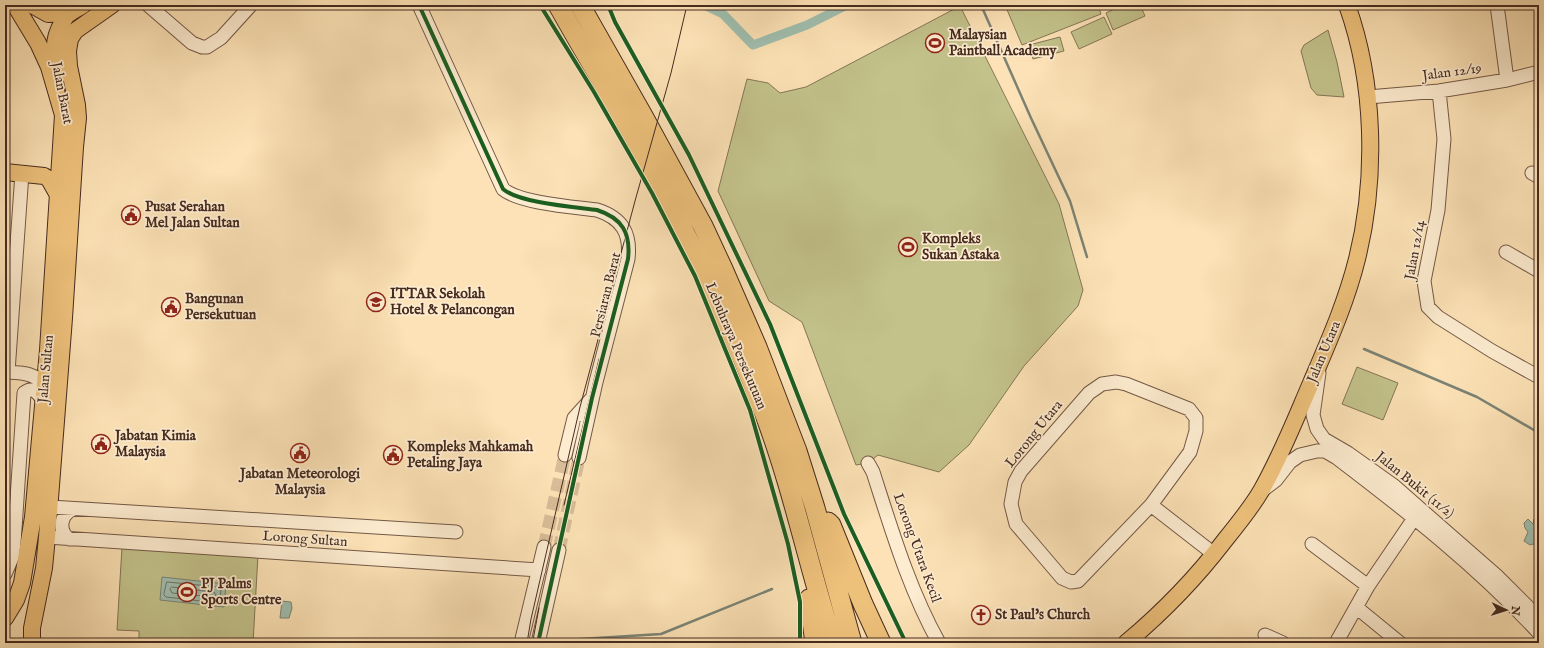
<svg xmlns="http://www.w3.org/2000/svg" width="1544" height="648" viewBox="0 0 1544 648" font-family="'IM FELL English',serif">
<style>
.green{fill:#c3c28b;stroke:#847656}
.water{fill:#9fbeae;stroke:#7b8375}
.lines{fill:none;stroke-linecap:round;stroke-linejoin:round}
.shore{stroke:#727467;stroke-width:1}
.stream{stroke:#7b8375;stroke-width:2.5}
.canal{stroke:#9fbeae;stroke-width:9}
.minor-tunnel{stroke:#d8bd98;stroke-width:13;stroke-dasharray:13 6;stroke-linecap:butt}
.minor-casing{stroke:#745946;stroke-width:15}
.major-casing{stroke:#462b20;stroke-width:18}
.highway-casing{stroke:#462b20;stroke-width:21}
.minor{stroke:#fdecd0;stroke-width:13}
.major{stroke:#eec17b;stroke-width:16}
.highway{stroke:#eec17b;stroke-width:19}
.tram{stroke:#462b20;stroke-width:1}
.cycleway-casing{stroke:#fdecd0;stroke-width:6}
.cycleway{stroke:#1b5e20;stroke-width:4}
.labels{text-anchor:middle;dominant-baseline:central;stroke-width:3.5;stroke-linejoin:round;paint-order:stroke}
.poi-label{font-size:14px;font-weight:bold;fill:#462b20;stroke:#fdecd0;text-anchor:start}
.street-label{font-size:14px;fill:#462b20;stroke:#fdecd0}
</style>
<rect width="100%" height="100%" fill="#fce2b6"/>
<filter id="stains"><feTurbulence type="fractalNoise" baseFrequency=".005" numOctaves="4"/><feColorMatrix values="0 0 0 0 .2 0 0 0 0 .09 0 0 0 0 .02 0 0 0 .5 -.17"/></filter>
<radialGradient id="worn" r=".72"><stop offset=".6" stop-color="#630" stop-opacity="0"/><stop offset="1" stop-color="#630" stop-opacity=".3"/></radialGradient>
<path class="green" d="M 1005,5 L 1098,5 L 1101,14 L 1022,45 Z
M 1123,5 L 1140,5 L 1145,16 L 1113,30 L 1106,13 Z
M 960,6 L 1059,204 L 1083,290 L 1078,306 L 1024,366 L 969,445 L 939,472 L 878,455 L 868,463 L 856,465 L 802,322 L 769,301 L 718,191 L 747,79 L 768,83 L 780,93 L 806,87 Z
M 1104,17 L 1112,34 L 1079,49 L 1071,32 Z
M 1328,30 L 1337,62 L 1344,97 L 1317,95 L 1311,88 L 1301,51 L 1304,45 Z
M 1060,37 L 1064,51 L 1033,59 L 1029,45 Z
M 1357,367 L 1398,383 L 1383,420 L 1342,404 Z
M 122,547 L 258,555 L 253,643 L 139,643 L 139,631 L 117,630 Z"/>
<path class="water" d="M 1539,515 L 1539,548 L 1533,544 L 1530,545 L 1524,541 L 1528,532 L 1525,528 L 1524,523 L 1528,519 L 1533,524 L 1534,519 Z
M 162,577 L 226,584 L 224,607 L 160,600 Z
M 282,601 L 291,602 L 292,608 L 289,618 L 280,618 Z"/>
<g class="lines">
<path class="shore" d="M 167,582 L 220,587 L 221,589 L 220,601 L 218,603 L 166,597 L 164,595 Z
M 172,587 L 214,592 L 216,595 L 214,597 L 172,593 L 170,589 Z"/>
<path class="stream" d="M 981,5 L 1031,118 L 1070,201 L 1087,257
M 1364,349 L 1477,397 L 1539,433
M 548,641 L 661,634 L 772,589
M 472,643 L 505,641"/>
<path class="canal" d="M 704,5 L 723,14 L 753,45 L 807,25 L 847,5"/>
<path class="minor-tunnel" d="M 544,547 L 565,455
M 559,550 L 579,458"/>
<defs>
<path id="minor" d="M 148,5 L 192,43 L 202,47 L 207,47 L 221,38 L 251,5
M 419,5 L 503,189 C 519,203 574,207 597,210 C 622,218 631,233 628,259 L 596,382 L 579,458
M 1497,5 L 1507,80
M 1439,91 L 1444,139 L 1438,210 L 1424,281 L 1428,307 L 1438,317 L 1492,351 L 1539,377
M 1368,97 L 1439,91 L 1507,80 L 1539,72
M 1532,173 L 1539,177
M 1506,252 L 1539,271
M 5,372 C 21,373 35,372 44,386
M 8,372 L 22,173
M 1319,373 L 1313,415 L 1317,429 L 1324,439 L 1348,453 L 1393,485 L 1498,577 L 1539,618
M 1116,382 L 1126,384 L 1189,409 L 1196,418 L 1196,431 L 1190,452 L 1151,505 L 1078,581 L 1071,582 L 1062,578 L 1016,524 L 1011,504 L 1015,482 L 1021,471 L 1089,393 L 1102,384 Z
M 565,455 L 574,418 L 592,398
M 868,463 L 873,472 C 892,531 909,589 939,643
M 1264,489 L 1276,480 L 1290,462 L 1300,455 L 1317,451 L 1325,451 L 1337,458 C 1408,512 1478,567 1539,633
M 1151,505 L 1214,554
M 50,507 L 456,532
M 47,537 L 539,570
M 69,539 C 58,530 60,515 73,509
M 1312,544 L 1368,586
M 5,574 L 12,558 L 14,544 L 24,393 C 33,386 37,392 43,400
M 1356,607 L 1400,643
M 1265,635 L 1283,643
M 521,643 L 544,547
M 538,643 L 559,550
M 1336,643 L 1368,586 L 1419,511"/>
<path id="major" d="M 32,5 L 48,14 L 69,13
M 58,74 C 54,55 52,40 62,23 C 64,19 66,15 70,13 C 74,10 79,8 83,5
M 5,172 L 44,176 L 49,179 L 58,195
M 5,618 L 16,600 L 22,583 L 33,517 L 48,350 L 63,115 L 49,67 L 38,43 L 15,5
M 32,643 L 32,628 L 44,568 L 47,537 L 64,318 L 75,147 L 78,118 L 77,105 L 69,66 L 68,51 L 70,39 L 75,31 L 112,5
M 1126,643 C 1163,612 1196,578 1225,540 C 1238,524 1251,508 1261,491 C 1281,456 1295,420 1311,383 C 1328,343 1346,303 1357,259 C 1377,179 1375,83 1347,5"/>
<path id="highway" d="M 558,5 C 601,82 648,156 686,235 C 715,293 742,354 765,415 C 793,489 809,568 833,643
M 580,5 L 643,116 L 703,226 L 723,269 L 757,347 L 797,451 L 815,508 L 852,643
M 828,522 L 831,525 L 863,604 L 881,643
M 809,599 L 815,643"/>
</defs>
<use href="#minor" class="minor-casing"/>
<use href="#major" class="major-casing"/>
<use href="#highway" class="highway-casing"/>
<use href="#minor" class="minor"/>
<use href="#major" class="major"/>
<use href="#highway" class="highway"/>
<path class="tram" d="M 564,505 L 599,359
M 533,640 L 539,608
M 527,643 L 531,619 L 580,407 L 635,201 L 671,73 L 687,5"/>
<defs>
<path id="cycleway" d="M 419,5 L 503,189 C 519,203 574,207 597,210 C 622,218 631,233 628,259 L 592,398 L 538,643
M 540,5 L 594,92 L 652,193 L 695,276 L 750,410 L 788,544 L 800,602 L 800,643
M 608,5 L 615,22 L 689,155 L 770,324 L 844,514 L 906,643"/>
</defs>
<use href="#cycleway" class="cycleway-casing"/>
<use href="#cycleway" class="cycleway"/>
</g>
<defs>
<symbol id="stadium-ring" viewBox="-11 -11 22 22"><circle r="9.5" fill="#fdecd0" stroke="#8f2418" stroke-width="1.5"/><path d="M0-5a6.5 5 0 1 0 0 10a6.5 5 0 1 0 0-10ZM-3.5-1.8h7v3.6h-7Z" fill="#8f2418"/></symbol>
<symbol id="civic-ring" viewBox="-11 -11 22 22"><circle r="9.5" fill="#fdecd0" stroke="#8f2418" stroke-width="1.5"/><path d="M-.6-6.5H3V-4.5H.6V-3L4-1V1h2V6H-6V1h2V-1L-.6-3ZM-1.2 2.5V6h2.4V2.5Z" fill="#8f2418"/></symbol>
<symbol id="university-ring" viewBox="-11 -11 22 22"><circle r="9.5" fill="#fdecd0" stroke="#8f2418" stroke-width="1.5"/><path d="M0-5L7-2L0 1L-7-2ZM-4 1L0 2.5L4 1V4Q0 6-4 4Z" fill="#8f2418"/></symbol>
<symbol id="church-ring" viewBox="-11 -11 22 22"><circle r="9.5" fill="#fdecd0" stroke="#8f2418" stroke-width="1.5"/><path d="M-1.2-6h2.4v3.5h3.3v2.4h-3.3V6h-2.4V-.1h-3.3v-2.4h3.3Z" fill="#8f2418"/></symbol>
</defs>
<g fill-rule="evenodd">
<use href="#stadium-ring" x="924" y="32" width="22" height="22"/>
<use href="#civic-ring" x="120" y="204" width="22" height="22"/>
<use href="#stadium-ring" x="897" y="236" width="22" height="22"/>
<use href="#university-ring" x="365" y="291" width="22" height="22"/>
<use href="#civic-ring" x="160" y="296" width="22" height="22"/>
<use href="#civic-ring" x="90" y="433" width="22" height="22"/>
<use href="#civic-ring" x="289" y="442" width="22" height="22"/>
<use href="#civic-ring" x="382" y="444" width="22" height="22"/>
<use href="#stadium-ring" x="176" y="581" width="22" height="22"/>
<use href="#church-ring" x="970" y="604" width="22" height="22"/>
</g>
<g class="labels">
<g class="poi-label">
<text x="949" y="35">Malaysian<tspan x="949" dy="16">Paintball Academy</tspan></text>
<text x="145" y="207">Pusat Serahan<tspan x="145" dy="16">Mel Jalan Sultan</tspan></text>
<text x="922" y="239">Kompleks<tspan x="922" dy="16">Sukan Astaka</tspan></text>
<text x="390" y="294">ITTAR Sekolah<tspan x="390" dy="16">Hotel &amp; Pelancongan</tspan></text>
<text x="185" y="299">Bangunan<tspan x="185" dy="16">Persekutuan</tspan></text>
<text x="115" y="436">Jabatan Kimia<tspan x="115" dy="16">Malaysia</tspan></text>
<text x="407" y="447">Kompleks Mahkamah<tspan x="407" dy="16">Petaling Jaya</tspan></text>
<text x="300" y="474" text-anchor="middle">Jabatan Meteorologi<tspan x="300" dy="16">Malaysia</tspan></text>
<text x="201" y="584">PJ Palms<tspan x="201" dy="16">Sports Centre</tspan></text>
<text x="995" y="615">St Paul's Church</text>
</g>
<g class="street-label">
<text transform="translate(1452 72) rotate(-8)">Jalan 12/19</text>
<text transform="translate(62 93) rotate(79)">Jalan Barat</text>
<text transform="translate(1415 250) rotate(-80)">Jalan 12/14</text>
<text transform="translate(606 295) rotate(-76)">Persiaran Barat</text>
<text transform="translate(736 346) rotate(67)">Lebuhraya Persekutuan</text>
<text transform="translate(1324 352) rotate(-67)">Jalan Utara</text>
<text transform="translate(46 369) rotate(-85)">Jalan Sultan</text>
<text transform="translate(1034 434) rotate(-51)">Lorong Utara</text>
<text transform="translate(1415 485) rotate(39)">Jalan Bukit (11/2)</text>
<text transform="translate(305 539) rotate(4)">Lorong Sultan</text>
<text transform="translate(917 548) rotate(70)">Lorong Utara Kecil</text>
</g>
</g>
<rect width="1544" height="648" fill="none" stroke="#fce2b6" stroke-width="20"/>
<rect x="6" y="6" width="1532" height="636" fill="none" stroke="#462b20" stroke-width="2"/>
<rect x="10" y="10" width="1524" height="628" fill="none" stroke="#462b20"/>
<g transform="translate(1506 610) rotate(94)" stroke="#fdecd0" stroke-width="3" paint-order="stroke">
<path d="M0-3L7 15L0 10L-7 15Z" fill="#462b20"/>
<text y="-6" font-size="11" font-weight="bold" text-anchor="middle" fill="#462b20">N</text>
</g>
<rect width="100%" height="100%" filter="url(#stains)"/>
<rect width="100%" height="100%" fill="url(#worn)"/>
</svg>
